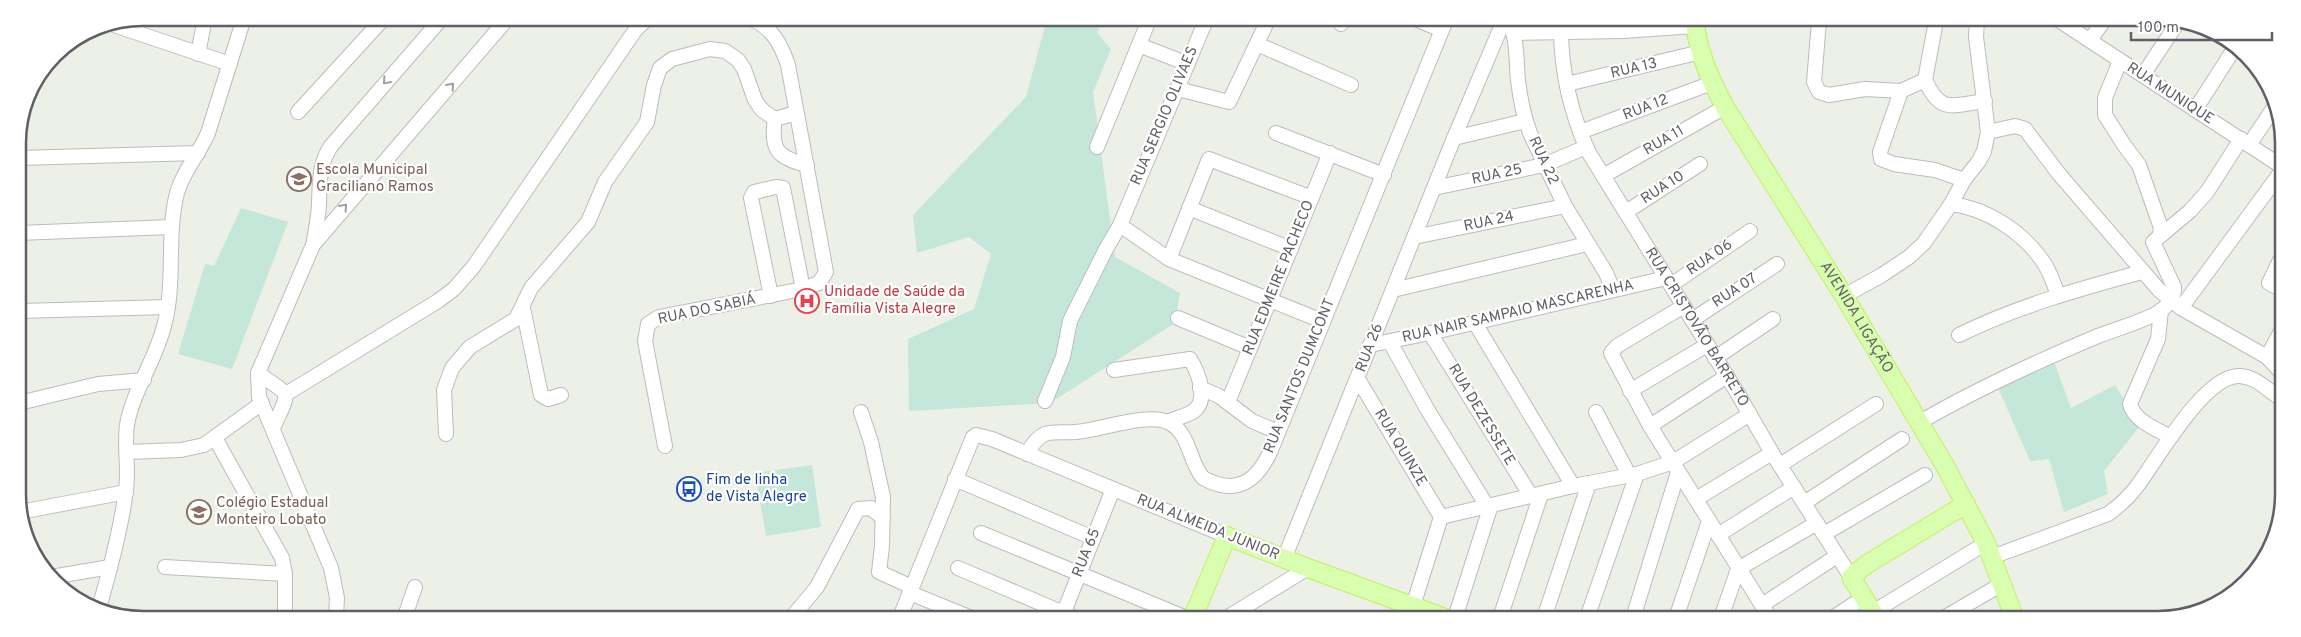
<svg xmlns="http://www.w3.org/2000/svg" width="2301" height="637" viewBox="0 0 2301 637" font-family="Overpass,sans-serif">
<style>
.green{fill:#c4e7da}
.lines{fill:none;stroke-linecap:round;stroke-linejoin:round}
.minor-casing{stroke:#bdbbc2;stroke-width:16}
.major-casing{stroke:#bff061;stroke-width:20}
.minor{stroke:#fff;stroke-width:14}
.major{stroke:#dafeaf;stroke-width:18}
.oneway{stroke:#a09ea4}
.labels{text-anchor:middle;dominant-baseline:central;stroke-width:4.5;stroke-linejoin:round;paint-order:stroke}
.street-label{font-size:15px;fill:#605e67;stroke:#fff}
.education-label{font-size:15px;fill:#785e54;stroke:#fff;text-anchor:start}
.health-label{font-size:15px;fill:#be3a42;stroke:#fff;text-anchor:start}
.transit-label{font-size:15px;fill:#164399;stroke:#fff;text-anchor:start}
.rim{fill:none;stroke:#605e67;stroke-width:2.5}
</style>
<rect width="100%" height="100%" fill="#edf0e7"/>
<path class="green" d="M 1047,19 L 1104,19 L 1097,33 L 1111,49 L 1093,92 L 1115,257 L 1180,293 L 1175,323 L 1050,403 L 909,411 L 908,339 L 974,309 L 991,254 L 969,237 L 917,253 L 913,215 L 1026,97 Z
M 241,208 L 288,222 L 232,369 L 178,354 L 205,264 L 214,266 Z
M 2052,356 L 2071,408 L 2115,385 L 2140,426 L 2104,471 L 2108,494 L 2064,512 L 2049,459 L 2030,461 L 1996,383 Z
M 812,465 L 821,527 L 766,536 L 755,473 Z"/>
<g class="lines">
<defs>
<g id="minor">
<path d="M 1206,20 L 1120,225 L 1169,259 L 1322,321"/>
<path d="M 1418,20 L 1442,30"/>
<path d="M 1507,20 C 1518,34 1516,63 1518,80 C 1520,98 1524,117 1530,133 L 1565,206 L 1606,273 L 1613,290"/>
<path id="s1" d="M 1561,20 C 1560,66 1570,112 1589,153 L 1738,394 L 1772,453 L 1851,577"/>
<path d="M 1819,21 L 1814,82 L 1819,92 L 1829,95 L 1865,89 L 1901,91 L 1925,80"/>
<path d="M 2060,21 L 2281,166"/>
<path d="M 111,24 L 230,64"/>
<path d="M 1341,24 L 1343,20"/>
<path d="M 1514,33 L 1623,31 L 1695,26"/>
<path d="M 2090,40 L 2103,22"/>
<path d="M 1257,44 L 1351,85"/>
<path d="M 1139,45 L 1188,64"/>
<path d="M 198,54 L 205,18"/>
<path d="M 2120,61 L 2105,98 L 2105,115 L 2124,145 L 2139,165 L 2161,228 L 2160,234"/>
<path d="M 2143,75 L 2178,22"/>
<path d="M 1925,80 C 1941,115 1952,105 1985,101"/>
<path d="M 1925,80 L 1936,21"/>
<path d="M 1567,84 L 1701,52"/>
<path d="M 1178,89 L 1229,102 L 1268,20"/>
<path d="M 1901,91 L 1880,152 L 1881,159 L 1894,164 L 1935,170 L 1964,180"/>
<path d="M 2195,110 L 2234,49"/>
<path d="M 298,112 L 384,18"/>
<path d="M 775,119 C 770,150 778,158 807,165"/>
<path d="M 1580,132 L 1712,83"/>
<path d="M 1988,132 L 2015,126 L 2025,129 L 2059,174 L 2159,290 L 2181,308 L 2267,357 L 2280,371"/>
<path d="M 1276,133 L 1384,175"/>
<path d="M 1454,138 L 1525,121"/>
<path d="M 2249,145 L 2275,106"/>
<path d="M 1097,147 L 1149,20"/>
<path d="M 18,158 L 198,153"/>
<path d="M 1603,176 L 1725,107"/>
<path d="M 1434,188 L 1544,165 L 1586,147"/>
<path d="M 1951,204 C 1987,208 2024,233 2044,263 C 2050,272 2054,284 2058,295"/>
<path d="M 1189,208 L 1291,249"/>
<path d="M 1626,212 L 1700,164"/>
<path d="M 18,233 L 171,227"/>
<path d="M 1414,237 L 1565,206"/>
<path d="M 314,240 C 316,227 319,215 319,202 C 320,180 319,164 331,146 L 442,18"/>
<path d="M 1169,259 L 1209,159 L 1312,198"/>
<path d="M 1671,285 L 1750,231"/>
<path d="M 2280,289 L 2269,283 L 2280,260"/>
<path d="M 1393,290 L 1587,244"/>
<path d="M 771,296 L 751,198 L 754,192 L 776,187 L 783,188 L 803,289"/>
<path d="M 1844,296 L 1882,275 L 1909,257 L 1924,243 L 1951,204 L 1964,180 L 1979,161 L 1984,151 L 1988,132 L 1976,37 L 1977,21"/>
<path d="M 1684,306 L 1617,346 L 1611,353 L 1650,426 L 1770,618"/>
<path d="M 523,308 L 541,395 L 548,399 L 561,395"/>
<path d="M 2181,308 L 2281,172"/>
<path d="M 2161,310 L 2158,339 L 2130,404 C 2134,421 2158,430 2171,437"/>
<path d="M 19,311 L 168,307"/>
<path d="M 1178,318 L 1250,348"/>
<path d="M 1692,320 L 1777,264"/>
<path d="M 1475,323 L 1573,486"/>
<path d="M 1430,333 L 1531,496"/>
<path d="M 1959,335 C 2018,306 2079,289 2142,272"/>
<path d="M 1390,342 L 1427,409 L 1487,506"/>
<path d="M 1370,345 L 1430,333 L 1666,278"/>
<path d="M 2267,357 L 2280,333"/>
<path d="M 1715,358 L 1773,319"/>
<path d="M 1114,370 L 1190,359 C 1198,372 1209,399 1194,411 C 1186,416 1176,418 1168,422"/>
<path d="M 258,373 C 292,398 291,388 273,428"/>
<path d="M 1358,379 L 1441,517"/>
<path d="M 1200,388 L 1219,396 L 1252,421 L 1278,432"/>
<path d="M 1630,391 L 1707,345"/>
<path d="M 286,394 L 438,301 L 454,289 L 474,266 L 636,29 L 647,19"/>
<path d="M 1045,401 L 1063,357 L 1070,321 L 1106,249 L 1120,225"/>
<path d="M 1228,402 L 1330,153"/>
<path d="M 19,403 L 98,384 L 144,380"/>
<path d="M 861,412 L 871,442 L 883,497 L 882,546 L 879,572 L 912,587"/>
<path d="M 1596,412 L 1629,475"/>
<path d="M 1920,422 C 1977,389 2038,361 2098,336 C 2115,329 2149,320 2162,310 C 2169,304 2175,296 2174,287 L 2153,242 L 2190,211 L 2207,192 L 2241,139"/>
<path d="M 1650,426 L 1727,376"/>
<path d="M 446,434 L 444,390 L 452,368 L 470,347 L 516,319 L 531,288 L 588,222 L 605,182 L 647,122 L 654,85 L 660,68 L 672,59 L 710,49 L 725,51 L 738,60 L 744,69 L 755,100 L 762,110 L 775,119 L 796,113"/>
<path d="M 215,438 L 282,558 L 285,574 L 285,616"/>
<path d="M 665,446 L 645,341 L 648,324 L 659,317 L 803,289 L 819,283 L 826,272 L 788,65 C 781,44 772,28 752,19"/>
<path d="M 127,452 L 181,450 L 204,445 L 262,403"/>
<path d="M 1027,454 C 1031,446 1036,438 1045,434 C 1054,431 1066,433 1075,432 C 1099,431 1149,411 1170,423 C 1190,434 1189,462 1203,478 C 1236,496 1257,482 1271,450 L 1446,20"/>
<path d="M 1780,465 L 1876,404"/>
<path d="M 955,479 L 1093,538"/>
<path d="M 1696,499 L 1772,453"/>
<path d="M 1804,503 L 1902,439"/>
<path d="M 20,512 L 126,492"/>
<path d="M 1441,517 L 1573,486 L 1637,474 L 1673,462 L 1750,414"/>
<path d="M 981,533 L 1184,617"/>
<path d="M 1824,534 L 1925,475"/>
<path d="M 1718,535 L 1794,487"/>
<path d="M 1992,557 L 2108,514 C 2119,506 2130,496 2138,485 C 2158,458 2205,374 2240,376 C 2257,377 2267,390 2280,398"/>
<path d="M 1284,559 L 1454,138 L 1504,20"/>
<path d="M 165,567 L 285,574"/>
<path d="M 958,568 L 1073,617"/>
<path d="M 51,577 L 110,567"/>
<path d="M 910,593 L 969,617"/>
<path d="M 1762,605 L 1837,556"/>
<path d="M 1413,606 L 1441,517"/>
<path d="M 99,608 C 110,570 121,530 126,490 C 129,468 124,446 127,425 C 132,393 156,359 164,326 C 176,282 166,237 177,193 C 183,171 199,154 208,133 L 244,18"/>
<path d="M 1873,612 L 1986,543"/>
<path d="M 336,616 L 337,598 L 331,568 L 259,397 L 258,373 L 313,245 L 508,18"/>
<path d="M 405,616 L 415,587"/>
<path d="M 792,617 L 817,587 L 858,509 L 871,508 L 883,518"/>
<path d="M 900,617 L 973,437 L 976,435 L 992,439 L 1227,536"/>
<path d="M 1062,617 L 1113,489"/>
<path d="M 1228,617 L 1308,568"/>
<path d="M 1455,618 L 1491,505"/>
<path d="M 1500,618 L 1541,494"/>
<path d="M 1544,618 L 1589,483"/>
<path d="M 1587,618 L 1637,474"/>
<path d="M 1633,618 L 1678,472"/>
<path d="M 1676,618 L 1709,521"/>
<path d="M 1721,618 L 1738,569 L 1817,523"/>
<path d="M 1831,619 L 1863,598"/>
<path d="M 1942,619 L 2002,584"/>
</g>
<g id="major">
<path id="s2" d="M 1695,21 C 1697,51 1710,80 1725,107 L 1844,296 L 1944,464 L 1986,543 L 2015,619"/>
<path d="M 1193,617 L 1227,536 L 1308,568 L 1445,618"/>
<path d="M 1877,619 L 1851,577 L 1867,564 L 1966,504"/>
</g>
</defs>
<use href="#minor" class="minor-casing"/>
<use href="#major" class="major-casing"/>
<use href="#minor" class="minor"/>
<use href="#major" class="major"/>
</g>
<defs><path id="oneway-chevron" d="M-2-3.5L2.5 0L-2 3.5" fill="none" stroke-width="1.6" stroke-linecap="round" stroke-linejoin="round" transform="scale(1.25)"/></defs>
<g class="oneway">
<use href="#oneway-chevron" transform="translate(386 81) rotate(131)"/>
<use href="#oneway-chevron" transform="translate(451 86) rotate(-49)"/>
<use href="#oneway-chevron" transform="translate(344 207) rotate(-49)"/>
</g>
<defs>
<symbol id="school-ring" viewBox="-11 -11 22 22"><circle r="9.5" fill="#fff" stroke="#8d6e63" stroke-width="1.5"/><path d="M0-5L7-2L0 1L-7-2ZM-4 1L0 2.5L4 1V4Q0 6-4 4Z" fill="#8d6e63"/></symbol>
<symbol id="hospital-ring" viewBox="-11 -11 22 22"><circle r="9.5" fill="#fff" stroke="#e0444e" stroke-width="1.5"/><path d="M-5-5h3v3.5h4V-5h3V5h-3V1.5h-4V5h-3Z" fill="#e0444e"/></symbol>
<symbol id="bus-ring" viewBox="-11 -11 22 22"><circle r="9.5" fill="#fff" stroke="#1a4fb4" stroke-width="1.5"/><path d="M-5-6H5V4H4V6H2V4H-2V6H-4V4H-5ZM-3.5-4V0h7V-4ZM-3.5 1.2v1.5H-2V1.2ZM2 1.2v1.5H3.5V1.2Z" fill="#1a4fb4"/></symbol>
</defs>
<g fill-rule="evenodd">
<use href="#school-ring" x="285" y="165" width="28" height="28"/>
<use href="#hospital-ring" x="793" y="287" width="28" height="28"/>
<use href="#bus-ring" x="675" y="475" width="28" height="28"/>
<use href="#school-ring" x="185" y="498" width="28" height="28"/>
</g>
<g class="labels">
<g class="street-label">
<text transform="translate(1634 69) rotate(-13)">RUA 13</text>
<text transform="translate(2170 94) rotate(33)">RUA MUNIQUE</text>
<text transform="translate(1646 108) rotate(-21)">RUA 12</text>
<text transform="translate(1165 116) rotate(-67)">RUA SERGIO OLIVAES</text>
<text transform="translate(1664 141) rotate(-30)">RUA 11</text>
<text transform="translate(1543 161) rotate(65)">RUA 22</text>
<text transform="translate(1497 175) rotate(-12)">RUA 25</text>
<text transform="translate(1663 188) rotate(-33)">RUA 10</text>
<text transform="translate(1489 222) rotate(-12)">RUA 24</text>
<text transform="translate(1710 258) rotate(-34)">RUA 06</text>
<text transform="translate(1279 278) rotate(-68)">RUA EDMEIRE PACHECO</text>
<text transform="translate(1735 291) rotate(-33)">RUA 07</text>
<text transform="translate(707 310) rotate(-12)">RUA DO SABIÁ</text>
<text transform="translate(1518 312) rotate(-13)">RUA NAIR SAMPAIO MASCARENHA</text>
<text stroke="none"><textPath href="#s2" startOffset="340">AVENIDA LIGAÇÃO</textPath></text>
<text stroke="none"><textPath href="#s1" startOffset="342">RUA CRISTOVÃO BARRETO</textPath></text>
<text transform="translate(1370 348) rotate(-69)">RUA 26</text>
<text transform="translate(1300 376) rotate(-68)">RUA SANTOS DUMCONT</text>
<text transform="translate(1481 415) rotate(59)">RUA DEZESSETE</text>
<text transform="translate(1400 448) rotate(59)">RUA QUINZE</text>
<text transform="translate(1208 528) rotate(22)">RUA ALMEIDA JUNIOR</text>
<text transform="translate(1087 553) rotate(-68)">RUA 65</text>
</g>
<g class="education-label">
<text x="316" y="170">Escola Municipal<tspan x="316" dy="17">Graciliano Ramos</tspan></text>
<text x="216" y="503">Colégio Estadual<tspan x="216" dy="17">Monteiro Lobato</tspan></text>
</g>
<g class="health-label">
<text x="824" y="292">Unidade de Saúde da<tspan x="824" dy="17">Família Vista Alegre</tspan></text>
</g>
<g class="transit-label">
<text x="706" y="480">Fim de linha<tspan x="706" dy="17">de Vista Alegre</tspan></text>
</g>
</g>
<path d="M0 0H2301V637H0ZM143 26H2158A117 117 0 0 1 2275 143V494A117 117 0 0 1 2158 611H143A117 117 0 0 1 26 494V143A117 117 0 0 1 143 26Z" fill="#fff" fill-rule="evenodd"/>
<path class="rim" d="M143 26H2158A117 117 0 0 1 2275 143V494A117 117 0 0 1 2158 611H143A117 117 0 0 1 26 494V143A117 117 0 0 1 143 26Z"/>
<path d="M2131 32v8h141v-8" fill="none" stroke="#605e67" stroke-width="2.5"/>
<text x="2138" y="32" font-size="15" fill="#605e67" stroke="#ffffff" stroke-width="4" paint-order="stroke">100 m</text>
</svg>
